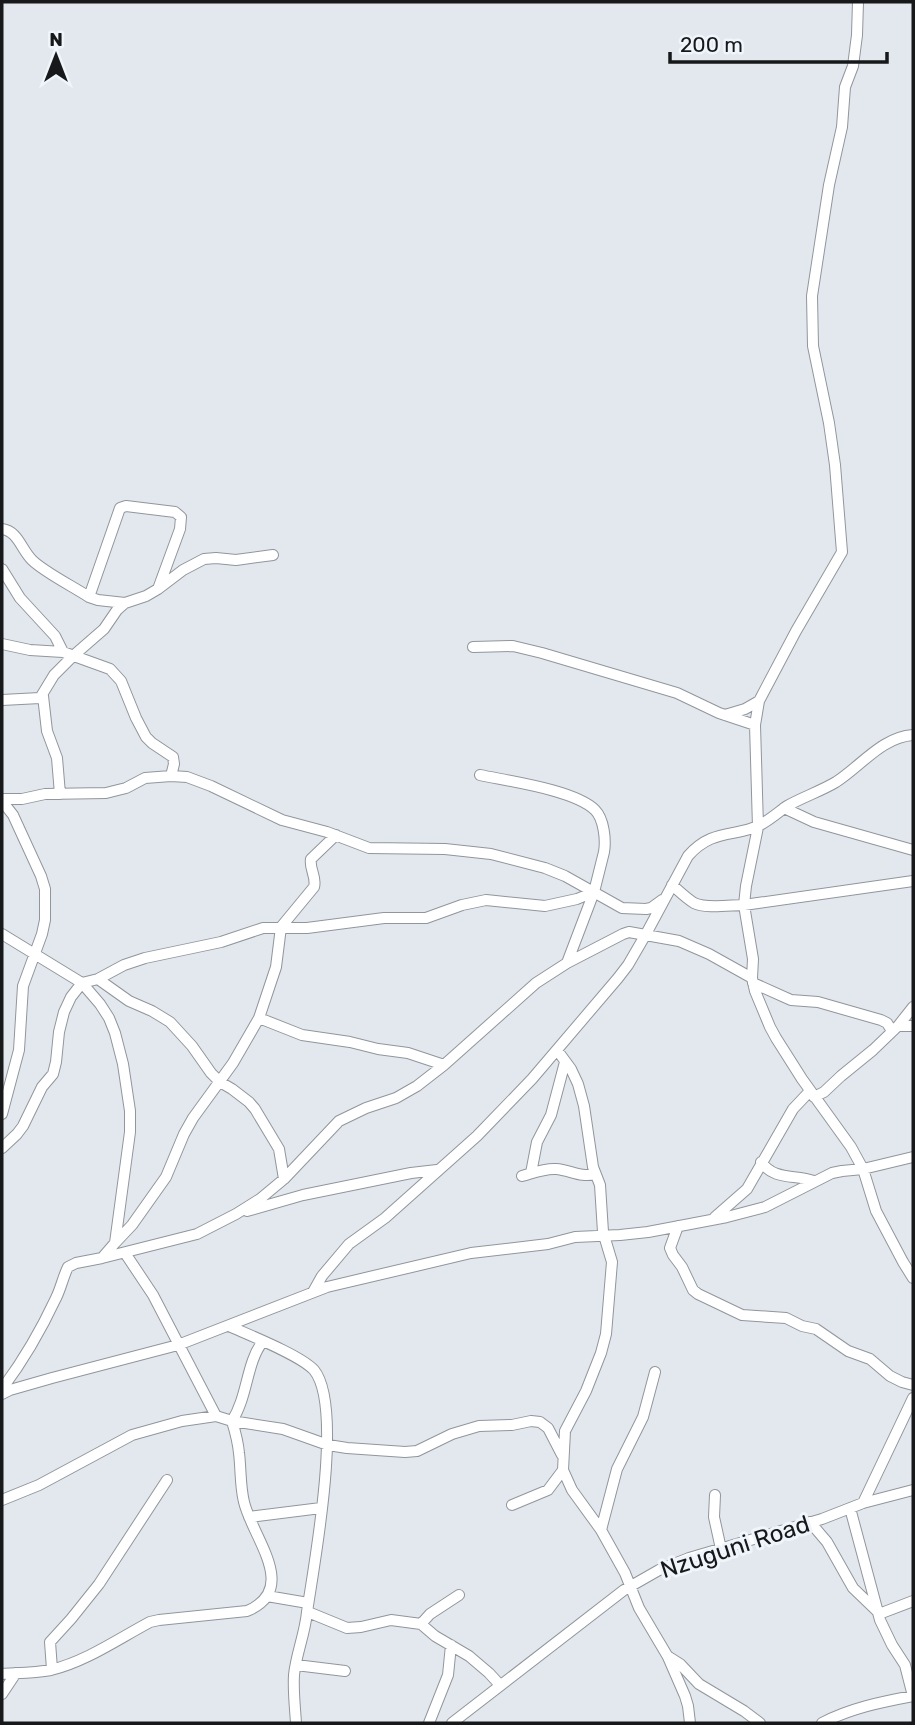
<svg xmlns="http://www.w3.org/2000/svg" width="915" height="1725" viewBox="0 0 915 1725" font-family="Rubik,sans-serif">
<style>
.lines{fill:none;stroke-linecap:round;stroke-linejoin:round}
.minor-casing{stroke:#91969c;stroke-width:12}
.minor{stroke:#fff;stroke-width:10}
.labels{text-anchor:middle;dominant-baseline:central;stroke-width:6;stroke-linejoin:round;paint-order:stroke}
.street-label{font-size:24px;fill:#16181a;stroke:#f0f5fb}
</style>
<rect width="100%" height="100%" fill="#e3e8ee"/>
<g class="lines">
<defs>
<path id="minor" d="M 858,2 L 857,35 L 853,66 L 845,87 L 842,127 L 829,185 L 812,296 L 813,346 L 829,423 L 835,465 L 842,552 L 796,631 L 759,701 L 755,725 L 758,827 L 746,886 L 744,905 L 753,959 L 752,978 L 755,991 L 770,1027 L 776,1038 L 802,1079 L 851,1147 L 863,1169 L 876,1211 L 903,1262 L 913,1278
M 2,529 C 18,531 21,549 32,560 C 44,572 74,587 89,597 L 98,600 L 125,603
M 2,569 L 20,598 L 55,636 L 63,652
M 89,597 L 120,508 L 126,506 L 175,512 L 181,517 L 180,529 L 158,589
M 2,644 L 30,650 L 63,652 L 110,669 L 121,681 L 136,718 L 146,737 L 152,743 L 173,757 L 174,764 L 171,776
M 473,647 L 513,646 L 542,653 L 677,693 L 719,713 L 755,725
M 43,696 L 47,731 L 57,758 L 60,794
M 2,700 L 40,698 L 54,675 L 73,656 L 104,629 L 117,610 L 125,603 L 146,596 L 158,589 L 183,570 L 204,559 L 216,558 L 236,560 L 273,555
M 725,715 L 745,709 L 759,701
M 480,775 C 508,781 575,790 595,810 C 604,819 606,840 604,852 L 594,892 L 567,963
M 2,799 L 22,799 L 45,794 L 106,793 L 126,788 L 145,778 L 171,776 L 187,777 L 211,786 L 282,820 L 327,832 L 369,848 L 445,849 L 491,854 L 545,868 L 565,876 L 622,908 L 646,909 L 651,908 L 662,900
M 2,801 L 13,815 L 41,876 L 45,889 L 45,920 L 42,934 L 23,986 L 19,1050 L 2,1114
M 784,808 L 814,822 L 913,850
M 672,885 C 679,891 686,898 694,903 C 705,909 731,905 744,905 L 913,881
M 2,934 L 82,983 L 100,1004 L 109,1018 L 115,1033 L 123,1064 L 130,1111 L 130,1132 L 115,1243 L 102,1258 L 76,1263 L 68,1267 C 63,1277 61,1288 56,1298 C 41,1330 23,1361 2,1389
M 98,979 L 129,1001 L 152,1011 L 170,1022 L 192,1046 L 211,1073 L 220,1082 L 232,1089 L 249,1102 L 255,1109 L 279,1149 L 284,1179
M 753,983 L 791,1000 L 818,1002 L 881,1020 L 887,1023 L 892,1031
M 259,1018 L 302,1035 L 350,1042 L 378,1049 L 408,1053 L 444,1065
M 898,1026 L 913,1026
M 557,1050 L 571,1069 L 578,1084 L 584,1106 L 593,1167 L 600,1185 L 603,1232 L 612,1262 L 606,1334 L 601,1353 L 586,1391 L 565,1431 L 563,1470 L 572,1490 L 601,1530 L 625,1573 L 639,1608 L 668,1657 L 685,1696 L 688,1706 L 690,1723
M 814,1097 L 824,1092 L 841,1076 L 873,1050 L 898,1026 L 913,1007
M 2,1148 L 17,1134 L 23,1126 L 42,1087 L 53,1074 L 56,1062 L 59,1032 L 64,1012 L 71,997 L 82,983 L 98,979 L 124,965 L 145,958 L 221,942 L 263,928 L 307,928 L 384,918 L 426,918 L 462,905 L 486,900 L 545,906 L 577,899 L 594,892
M 761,1162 C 775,1181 794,1174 814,1181
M 531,1173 L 537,1142 L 551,1115 L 565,1062
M 522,1176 C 533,1173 545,1168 556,1169 C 570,1170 581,1178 595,1174
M 247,1211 L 303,1195 L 411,1173 L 437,1170
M 715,1217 L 747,1189 L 793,1109 L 810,1091
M 678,1226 L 670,1248 L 673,1255 L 682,1267 L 693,1290 L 698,1294 L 742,1315 L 786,1318 L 802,1326 L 816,1329 L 848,1351 L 870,1359 L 890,1376 L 902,1382 L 913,1385
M 115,1243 L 132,1225 L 166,1177 L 184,1134 L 193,1118 L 233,1063 L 259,1018 L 276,967 L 281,927 L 314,887 C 317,877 309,869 311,859 L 336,835
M 102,1258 L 197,1234 L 236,1214 L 260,1199 L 284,1179 L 339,1121 L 366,1108 L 396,1098 L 417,1086 L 444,1065 L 536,983 L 567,963 L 623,934 L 629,932 L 679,941 L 709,954 L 752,978
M 313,1292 L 322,1276 L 349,1244 L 385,1218 L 477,1136 L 532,1079 L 618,978 L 628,965 L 646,934 L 688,856 C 714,826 739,839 765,822 C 773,817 780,811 787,806 C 803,797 821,791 836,782 C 861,766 882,737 913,735
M 229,1326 C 249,1335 300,1355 314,1370 C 344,1407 314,1564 307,1612 C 305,1634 296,1654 294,1675 C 293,1691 295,1707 296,1723
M 263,1341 C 246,1363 248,1396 232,1421 L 283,1429 L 328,1445 L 347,1448 L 405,1452 L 417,1451 L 452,1434 L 479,1426 L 512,1425 L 531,1421 L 540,1422 L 548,1428 L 562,1455
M 2,1394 L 10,1390 L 52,1378 L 178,1345 L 327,1287 L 471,1253 L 548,1244 L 575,1237 L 620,1235 L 648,1232 L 727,1217 L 765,1207 L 832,1173 L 842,1171 L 863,1169 L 913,1157
M 715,1495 L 714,1517 L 721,1549
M 2,1500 L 39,1485 L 132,1435 L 182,1421 L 216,1416
M 863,1503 L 913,1398
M 512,1505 L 548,1490 L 563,1470
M 249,1517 L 321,1508
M 810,1522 L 827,1542 L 853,1588 L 879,1613
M 601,1530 L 617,1469 L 643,1417 L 655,1372
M 267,1596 L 308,1603
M 308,1612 L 347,1628 L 361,1627 L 391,1620 L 421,1624 L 435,1636 L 469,1656 L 489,1673 L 500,1685
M 879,1614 L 913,1601
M 421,1624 L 430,1614 L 459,1595
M 669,1657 L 680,1664 L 699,1684 L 744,1711 L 760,1723
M 296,1665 L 345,1671
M 52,1669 L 50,1642 L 71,1619 L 99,1584 L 167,1480
M 2,1674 C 18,1673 35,1673 51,1670 C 87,1661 118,1639 150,1622 L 159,1620 L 247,1611 C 300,1589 252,1537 244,1502 C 240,1486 241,1469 239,1453 C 238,1442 235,1431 232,1421 L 216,1416 L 153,1295 L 125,1253
M 2,1694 L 16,1673
M 429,1723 L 448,1675 L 451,1645
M 452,1723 L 624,1590 L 659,1570 L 689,1558 L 822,1519 L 863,1503 L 913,1490
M 822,1723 C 851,1708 881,1702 913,1696 L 905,1665 L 892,1645 L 880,1620 L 850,1508"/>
</defs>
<use href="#minor" class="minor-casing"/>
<use href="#minor" class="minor"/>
</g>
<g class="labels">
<g class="street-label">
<text transform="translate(735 1547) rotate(-18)">Nzuguni Road</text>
</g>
</g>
<rect width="915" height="1725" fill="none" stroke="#16181a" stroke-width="7"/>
<g transform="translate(56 56)" stroke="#f0f5fb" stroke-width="5" paint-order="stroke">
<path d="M0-5L12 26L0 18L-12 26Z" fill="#16181a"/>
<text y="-10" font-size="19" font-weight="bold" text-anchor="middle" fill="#16181a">N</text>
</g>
<path d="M670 52v10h217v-10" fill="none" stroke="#16181a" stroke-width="3.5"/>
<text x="680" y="52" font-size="21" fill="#16181a" stroke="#f0f5fb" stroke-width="5" paint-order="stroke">200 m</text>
</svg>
